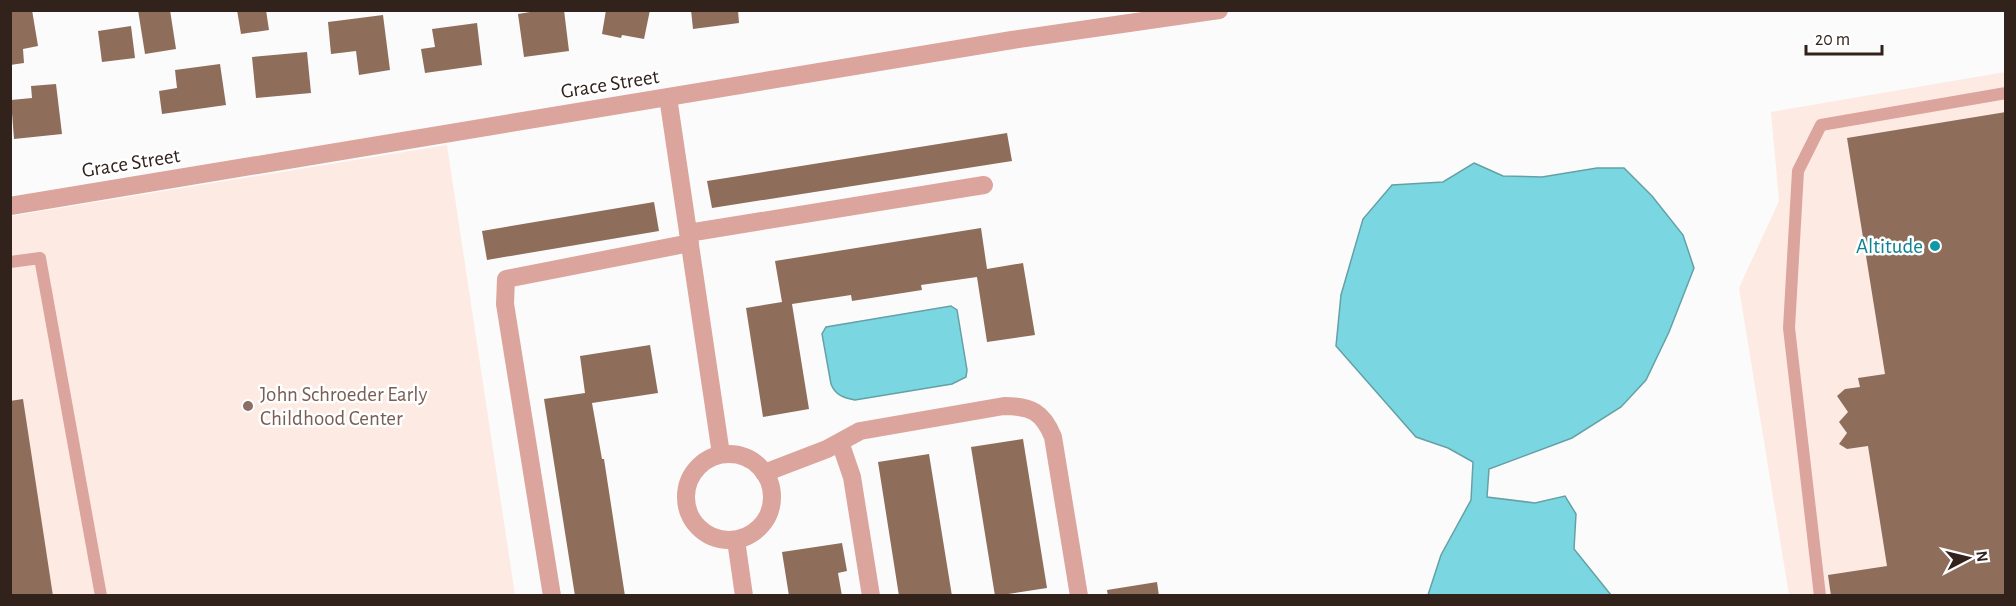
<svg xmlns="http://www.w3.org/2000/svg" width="2016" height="606" viewBox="0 0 2016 606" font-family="'Alegreya Sans',sans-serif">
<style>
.built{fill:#fdeae2}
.water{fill:#7ad7e1;stroke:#64a1a6;stroke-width:1.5}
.building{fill:#8e6d5b}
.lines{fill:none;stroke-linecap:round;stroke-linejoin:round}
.lane{stroke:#dba49c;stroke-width:12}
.street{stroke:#dba49c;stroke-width:18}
.culture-dot{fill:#0f9aa8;stroke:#fff;stroke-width:2}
.education-dot{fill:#8d6e63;stroke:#fff;stroke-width:2}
.labels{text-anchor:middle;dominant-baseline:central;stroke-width:5;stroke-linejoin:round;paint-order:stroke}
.street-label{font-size:21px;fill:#31221c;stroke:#fff}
.culture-label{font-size:21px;fill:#0d838f;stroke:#fff;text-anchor:end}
.education-label{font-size:21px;fill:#785e54;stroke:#fff;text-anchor:start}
</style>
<rect width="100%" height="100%" fill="#fbfbfb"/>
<path class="built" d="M 2005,72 L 2005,595 L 1789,595 L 1739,288 L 1779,201 L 1771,112 Z
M 447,145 L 515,595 L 11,596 L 11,216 Z"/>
<path class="water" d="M 1474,163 L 1503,176 L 1542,177 L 1597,168 L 1624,168 L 1652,196 L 1683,235 L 1694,268 L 1669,332 L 1646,380 L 1621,407 L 1572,438 L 1489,469 L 1487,497 L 1535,503 L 1565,496 L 1576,514 L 1574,549 L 1611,595 L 1428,595 L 1441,555 L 1471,500 L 1473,462 L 1448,448 L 1416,437 L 1336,346 L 1341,295 L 1363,219 L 1392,185 L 1443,182 Z
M 951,306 L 957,310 L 967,370 L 966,377 L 952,384 L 855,400 C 844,398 835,395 831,384 L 822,334 L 826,327 Z"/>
<path class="building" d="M 10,10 L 32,10 L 38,46 L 23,49 L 24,63 L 10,65 Z
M 138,10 L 170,10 L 176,49 L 145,54 Z
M 237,10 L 266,10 L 269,30 L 241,34 Z
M 542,10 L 564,10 L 569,51 L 524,57 L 518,14 Z
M 606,10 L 650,10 L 644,39 L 622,35 L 621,38 L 602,34 Z
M 691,10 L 738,10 L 739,23 L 693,29 Z
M 383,15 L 390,70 L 359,75 L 356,51 L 331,54 L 328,22 Z
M 477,23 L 482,65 L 425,73 L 421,49 L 435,47 L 432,29 Z
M 131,26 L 135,58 L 102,62 L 98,31 Z
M 307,52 L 311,93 L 256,98 L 252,57 Z
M 220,64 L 226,105 L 162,114 L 159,91 L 177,88 L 175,70 Z
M 56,84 L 62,134 L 14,139 L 11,100 L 32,98 L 31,86 Z
M 2006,112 L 2006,596 L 1831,596 L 1828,575 L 1887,566 L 1868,446 L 1847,449 L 1839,444 L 1847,433 L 1839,422 L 1848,412 L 1837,396 L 1845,389 L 1860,387 L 1858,378 L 1885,374 L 1847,138 Z
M 1007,133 L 1012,161 L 712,208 L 707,181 Z
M 654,202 L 659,231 L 487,260 L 482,231 Z
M 981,228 L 987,269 L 1023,263 L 1035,335 L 987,342 L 977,277 L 921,285 L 922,290 L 852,301 L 851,295 L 792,304 L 809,409 L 763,417 L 746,308 L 782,302 L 775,261 Z
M 650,345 L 658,393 L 592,403 L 602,459 L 604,459 L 625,596 L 575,596 L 544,399 L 585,393 L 580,356 Z
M 23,399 L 53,596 L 10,596 L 10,401 Z
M 1023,439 L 1047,588 L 995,596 L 971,447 Z
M 929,454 L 952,596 L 899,596 L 878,462 Z
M 842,543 L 847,571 L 838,573 L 842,596 L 789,596 L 782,552 Z
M 1157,582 L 1159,596 L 1108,596 L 1107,590 Z"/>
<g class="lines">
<path class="lane" d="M 10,262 L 40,258 L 101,596
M 1820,596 L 1789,328 L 1798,171 L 1821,125 L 2006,93"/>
<path class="street" d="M 668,97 L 721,454
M 10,206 L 1012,40 L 1219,10
M 688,233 L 984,185
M 840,442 L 852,477 L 871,596
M686 497a43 43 0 1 1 86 0a43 43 0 1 1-86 0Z
M 764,473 L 827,449 L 860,431 L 1004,406 C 1031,406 1043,412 1053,437 L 1079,596
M 736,540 L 744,596
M 552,596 L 505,304 L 506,279 L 690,243"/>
</g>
<circle class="culture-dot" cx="1935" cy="246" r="6"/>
<circle class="education-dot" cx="248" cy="406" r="6"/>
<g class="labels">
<g class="street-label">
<text transform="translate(610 84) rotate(-9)">Grace Street</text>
<text transform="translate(131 163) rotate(-9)">Grace Street</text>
</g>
<g class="culture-label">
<text x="1923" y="246">Altitude</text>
</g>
<g class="education-label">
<text x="260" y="394">John Schroeder Early<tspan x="260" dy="24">Childhood Center</tspan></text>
</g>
</g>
<rect width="2016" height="606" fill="none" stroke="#31221c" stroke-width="24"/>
<g transform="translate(1968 558) rotate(83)" stroke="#ffffff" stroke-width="4.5" paint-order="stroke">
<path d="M0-4.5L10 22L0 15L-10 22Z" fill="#31221c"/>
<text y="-9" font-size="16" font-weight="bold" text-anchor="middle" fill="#31221c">N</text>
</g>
<path d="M1806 45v9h76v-9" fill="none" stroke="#31221c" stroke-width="3"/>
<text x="1815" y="45" font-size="18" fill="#31221c" stroke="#ffffff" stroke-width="4.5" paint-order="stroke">20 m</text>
</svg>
